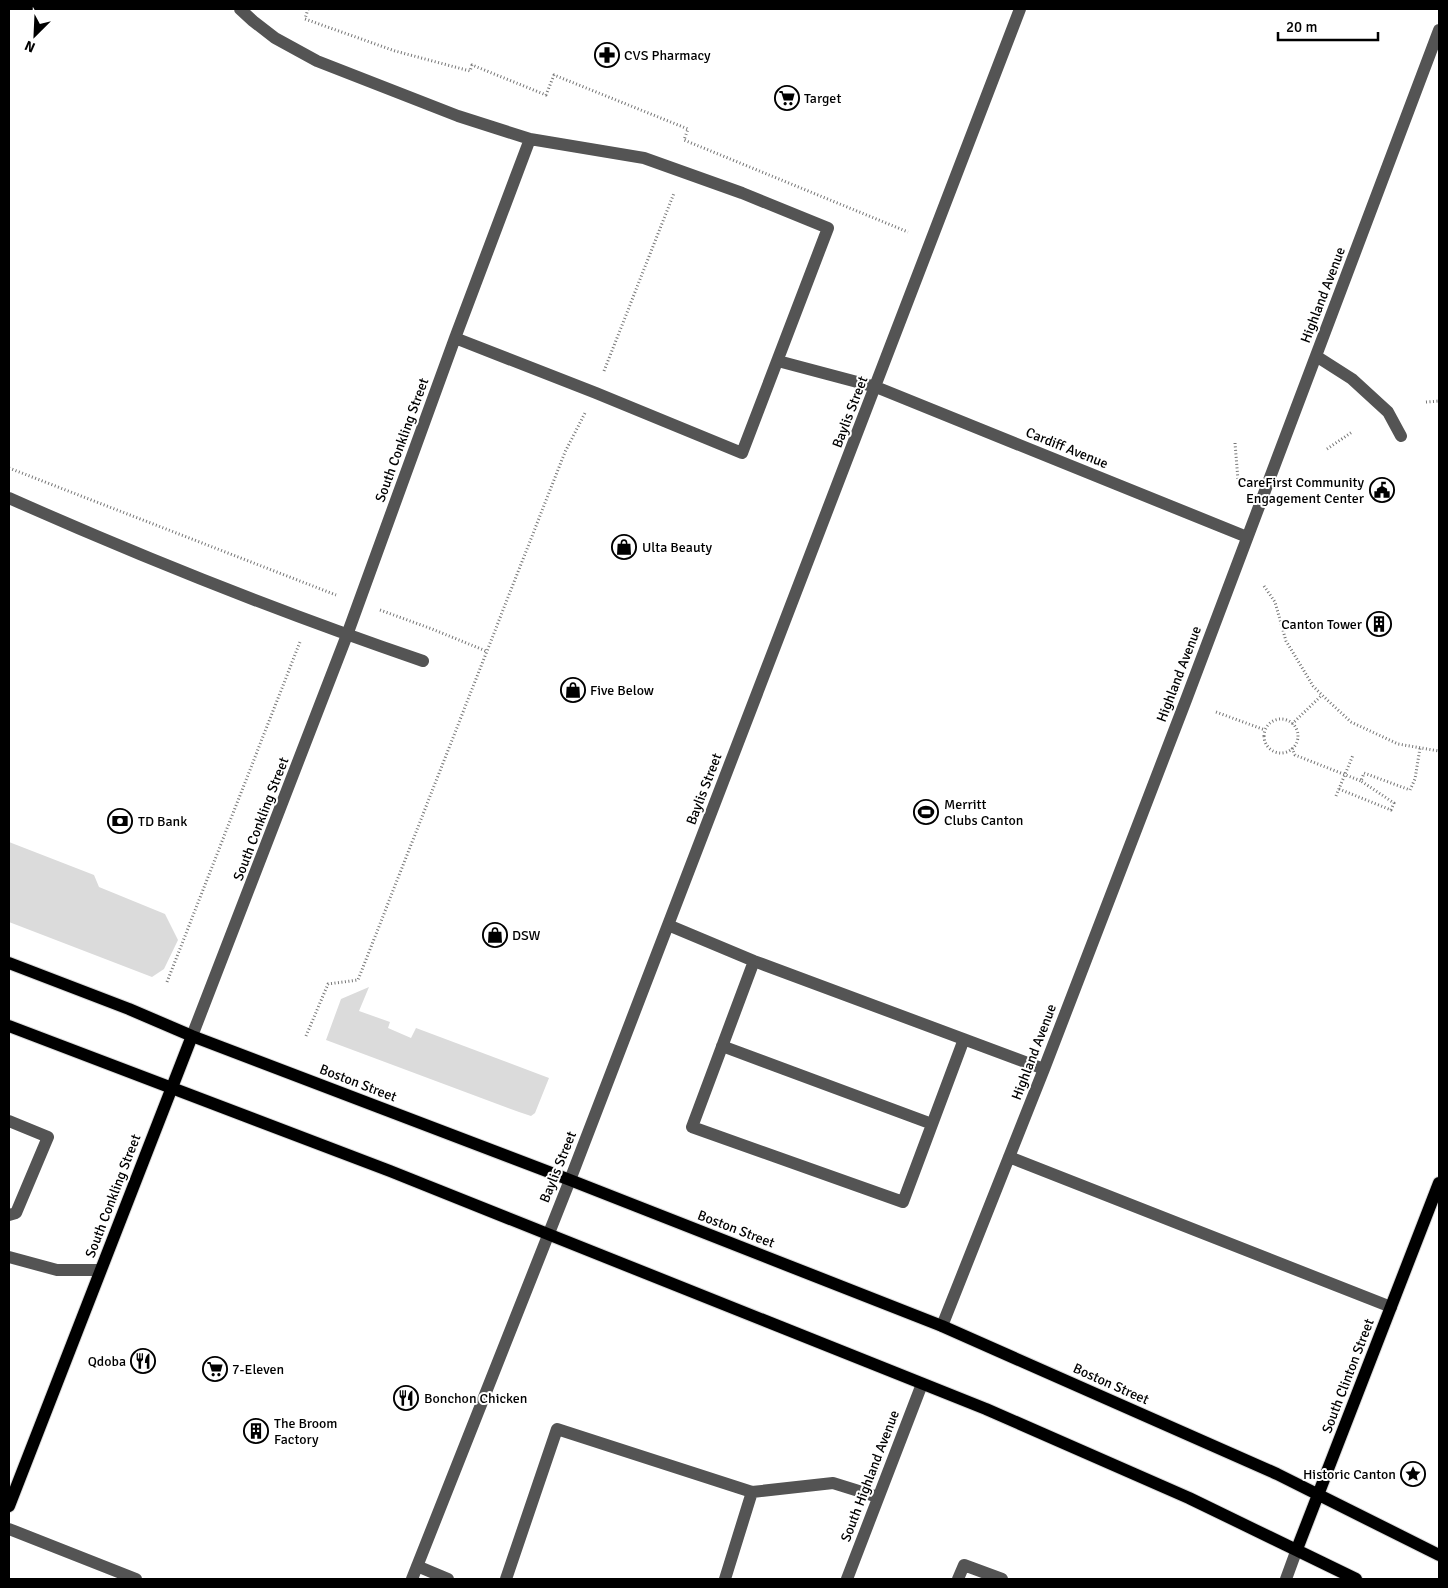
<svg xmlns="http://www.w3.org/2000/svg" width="1448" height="1588" viewBox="0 0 1448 1588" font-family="Signika,sans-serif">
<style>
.green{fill:#dbdbdb}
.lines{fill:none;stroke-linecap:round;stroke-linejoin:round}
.major-casing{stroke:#dbdbdb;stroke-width:14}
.path{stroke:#767676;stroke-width:3;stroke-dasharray:1 2.5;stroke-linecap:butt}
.minor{stroke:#545454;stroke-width:12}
.major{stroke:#000;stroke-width:12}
.labels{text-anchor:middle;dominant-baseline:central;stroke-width:4;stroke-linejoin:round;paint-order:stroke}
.poi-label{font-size:14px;fill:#000;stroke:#fff;text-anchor:start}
.street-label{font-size:14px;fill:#000;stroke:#fff}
</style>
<rect width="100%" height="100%" fill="#fff"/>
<path class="green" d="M 9,842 L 94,875 L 99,887 L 165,914 L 178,940 L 164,969 L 152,977 L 9,922 Z
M 369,987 L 359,1011 L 390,1022 L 388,1028 L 411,1038 L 416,1028 L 549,1078 L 535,1113 L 531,1116 L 519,1112 L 326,1040 L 341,999 Z"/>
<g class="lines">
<defs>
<path id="major" d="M 9,963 L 129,1009 L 192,1036 L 570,1180 L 942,1326 L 1277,1474 L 1439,1555
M 9,1026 L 390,1171 L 986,1409 L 1189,1498 L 1356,1579
M 9,1506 L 192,1036
M 1297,1549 L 1439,1183"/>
</defs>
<use href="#major" class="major-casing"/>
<path class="path" d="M 308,9 L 305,19 L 395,51 L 470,71 L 472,65 L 546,95 L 554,75 L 688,129 L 684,140 L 908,232
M 604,371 L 674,193
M 1426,402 L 1439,401
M 1235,443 L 1238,480
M 1327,449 L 1352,432
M 9,468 L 336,595
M 1264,586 L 1275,602 L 1286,641 L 1313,686 L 1322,695 L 1351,722 L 1398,744 L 1439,751
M 380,610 L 432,629 L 486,651
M 1216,712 L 1265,730
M1264 736a17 17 0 1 1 34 0a17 17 0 1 1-34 0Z
M 1292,724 L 1322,695
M 1292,748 L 1295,755 L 1361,781
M 1339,789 L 1391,810 L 1394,803 L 1361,781 L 1364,773 L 1410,790 L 1415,779 L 1420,748
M 1336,796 L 1353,755
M 167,982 L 300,642
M 306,1036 L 328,984 L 358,980 L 565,452 L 585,413"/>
<path class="minor" d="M 240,9 L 253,21 L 275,38 L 317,61 L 458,116 L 530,139 L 644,158 L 742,193 L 828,228 L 742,453 L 596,393 L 455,338
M 1316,356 L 1352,379 L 1388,412 L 1401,436
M 778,361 L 876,387 L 1247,537
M 9,498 C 144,558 282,613 423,661
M 668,925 L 754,961 L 1044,1069
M 754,961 L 692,1127 L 903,1202 L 964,1039
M 192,1036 L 347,635 L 455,338 L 530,139
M 722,1046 L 932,1124
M 9,1121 L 48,1137 L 16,1213 L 9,1215
M 1009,1157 L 1391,1307
M 9,1257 L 57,1270 L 100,1270
M 942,1326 L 1044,1069 L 1186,700 L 1439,30
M 752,1492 L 833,1483 L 878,1497
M 9,1529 L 136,1579
M 417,1566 L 448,1579
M 412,1579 L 570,1180 L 1020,9
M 506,1579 L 557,1429 L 752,1492 L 725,1579
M 847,1579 L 922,1384
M 958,1579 L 964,1565 L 1002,1579
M 1286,1579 L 1297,1549"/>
<use href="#major" class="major"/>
</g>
<defs>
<symbol id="pharmacy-ring" viewBox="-11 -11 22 22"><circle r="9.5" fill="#fff" stroke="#000" stroke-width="1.5"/><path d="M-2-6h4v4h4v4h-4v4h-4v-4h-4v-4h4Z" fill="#000"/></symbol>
<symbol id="supermarket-ring" viewBox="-11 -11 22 22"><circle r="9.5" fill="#fff" stroke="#000" stroke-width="1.5"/><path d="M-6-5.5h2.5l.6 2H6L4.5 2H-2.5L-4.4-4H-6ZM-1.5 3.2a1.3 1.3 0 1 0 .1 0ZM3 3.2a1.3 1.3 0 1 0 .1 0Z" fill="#000"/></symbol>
<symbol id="civic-ring" viewBox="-11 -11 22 22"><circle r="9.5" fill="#fff" stroke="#000" stroke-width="1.5"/><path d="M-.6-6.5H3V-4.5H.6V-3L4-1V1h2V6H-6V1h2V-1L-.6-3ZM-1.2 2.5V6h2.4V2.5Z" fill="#000"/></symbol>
<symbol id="shop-ring" viewBox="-11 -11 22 22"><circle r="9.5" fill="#fff" stroke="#000" stroke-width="1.5"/><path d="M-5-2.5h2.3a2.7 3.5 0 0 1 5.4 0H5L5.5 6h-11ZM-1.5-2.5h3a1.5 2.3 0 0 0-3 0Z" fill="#000"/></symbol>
<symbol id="building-ring" viewBox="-11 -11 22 22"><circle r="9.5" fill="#fff" stroke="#000" stroke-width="1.5"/><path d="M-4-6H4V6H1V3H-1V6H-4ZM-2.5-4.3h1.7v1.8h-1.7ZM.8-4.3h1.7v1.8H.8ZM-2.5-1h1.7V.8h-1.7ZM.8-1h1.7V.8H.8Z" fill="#000"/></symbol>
<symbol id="stadium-ring" viewBox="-11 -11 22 22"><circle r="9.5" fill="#fff" stroke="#000" stroke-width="1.5"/><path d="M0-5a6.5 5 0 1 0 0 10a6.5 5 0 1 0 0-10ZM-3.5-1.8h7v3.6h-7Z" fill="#000"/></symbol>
<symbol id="bank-ring" viewBox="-11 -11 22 22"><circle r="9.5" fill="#fff" stroke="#000" stroke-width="1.5"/><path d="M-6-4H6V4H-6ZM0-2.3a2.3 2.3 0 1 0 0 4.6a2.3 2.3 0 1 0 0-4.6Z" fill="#000"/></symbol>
<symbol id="restaurant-ring" viewBox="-11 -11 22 22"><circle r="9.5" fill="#fff" stroke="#000" stroke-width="1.5"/><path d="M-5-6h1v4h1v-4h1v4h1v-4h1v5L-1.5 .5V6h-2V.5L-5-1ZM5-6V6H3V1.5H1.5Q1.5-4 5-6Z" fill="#000"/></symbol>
<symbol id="sight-ring" viewBox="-11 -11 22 22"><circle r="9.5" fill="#fff" stroke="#000" stroke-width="1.5"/><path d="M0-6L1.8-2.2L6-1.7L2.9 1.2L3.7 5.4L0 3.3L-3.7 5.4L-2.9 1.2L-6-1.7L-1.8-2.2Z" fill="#000"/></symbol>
</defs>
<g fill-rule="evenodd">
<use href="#pharmacy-ring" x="593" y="41" width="28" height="28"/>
<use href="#supermarket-ring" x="773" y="84" width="28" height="28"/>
<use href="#civic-ring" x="1368" y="476" width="28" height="28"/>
<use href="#shop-ring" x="610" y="533" width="28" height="28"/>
<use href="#building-ring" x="1365" y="610" width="28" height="28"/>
<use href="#shop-ring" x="559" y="676" width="28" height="28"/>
<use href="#stadium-ring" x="912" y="798" width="28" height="28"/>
<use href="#bank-ring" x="106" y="807" width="28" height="28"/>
<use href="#shop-ring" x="481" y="921" width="28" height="28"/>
<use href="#restaurant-ring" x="129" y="1347" width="28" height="28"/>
<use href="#supermarket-ring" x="201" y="1355" width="28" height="28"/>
<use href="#restaurant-ring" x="392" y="1384" width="28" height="28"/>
<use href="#building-ring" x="242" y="1417" width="28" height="28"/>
<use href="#sight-ring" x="1399" y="1460" width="28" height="28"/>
</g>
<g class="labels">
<g class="poi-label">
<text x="624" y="55">CVS Pharmacy</text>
<text x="804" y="98">Target</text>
<text x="1364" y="482" text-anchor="end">CareFirst Community<tspan x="1364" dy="16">Engagement Center</tspan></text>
<text x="642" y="547">Ulta Beauty</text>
<text x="1362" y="624" text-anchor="end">Canton Tower</text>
<text x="590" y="690">Five Below</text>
<text x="944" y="804">Merritt<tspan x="944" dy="16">Clubs Canton</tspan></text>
<text x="138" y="821">TD Bank</text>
<text x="512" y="935">DSW</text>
<text x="126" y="1361" text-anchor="end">Qdoba</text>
<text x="232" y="1369">7-Eleven</text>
<text x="424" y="1398">Bonchon Chicken</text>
<text x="274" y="1423">The Broom<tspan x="274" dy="16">Factory</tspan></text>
<text x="1396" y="1474" text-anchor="end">Historic Canton</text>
</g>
<g class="street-label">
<text transform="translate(1323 295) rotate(-69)">Highland Avenue</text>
<text transform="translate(850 412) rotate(-69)">Baylis Street</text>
<text transform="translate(402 440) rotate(-70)">South Conkling Street</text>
<text transform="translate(1067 448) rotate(22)">Cardiff Avenue</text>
<text transform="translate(1179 674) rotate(-69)">Highland Avenue</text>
<text transform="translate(704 789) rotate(-69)">Baylis Street</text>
<text transform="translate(261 819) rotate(-69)">South Conkling Street</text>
<text transform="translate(1034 1052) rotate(-69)">Highland Avenue</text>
<text transform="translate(358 1083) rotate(21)">Boston Street</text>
<text transform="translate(558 1167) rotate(-68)">Baylis Street</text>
<text transform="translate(113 1196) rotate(-69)">South Conkling Street</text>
<text transform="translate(736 1229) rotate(21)">Boston Street</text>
<text transform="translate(1348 1376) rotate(-69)">South Clinton Street</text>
<text transform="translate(1111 1384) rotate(24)">Boston Street</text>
<text transform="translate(870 1476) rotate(-69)">South Highland Avenue</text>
</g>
</g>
<rect width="1448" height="1588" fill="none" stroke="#000000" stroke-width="20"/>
<g transform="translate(35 35) rotate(204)" stroke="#ffffff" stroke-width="4" paint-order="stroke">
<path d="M0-4L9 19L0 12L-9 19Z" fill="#000000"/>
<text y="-8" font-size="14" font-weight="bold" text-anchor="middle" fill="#000000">N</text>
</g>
<path d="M1278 32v8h100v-8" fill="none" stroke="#000000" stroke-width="2.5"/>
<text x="1286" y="32" font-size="15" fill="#000000" stroke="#ffffff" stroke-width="4" paint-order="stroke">20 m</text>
</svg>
